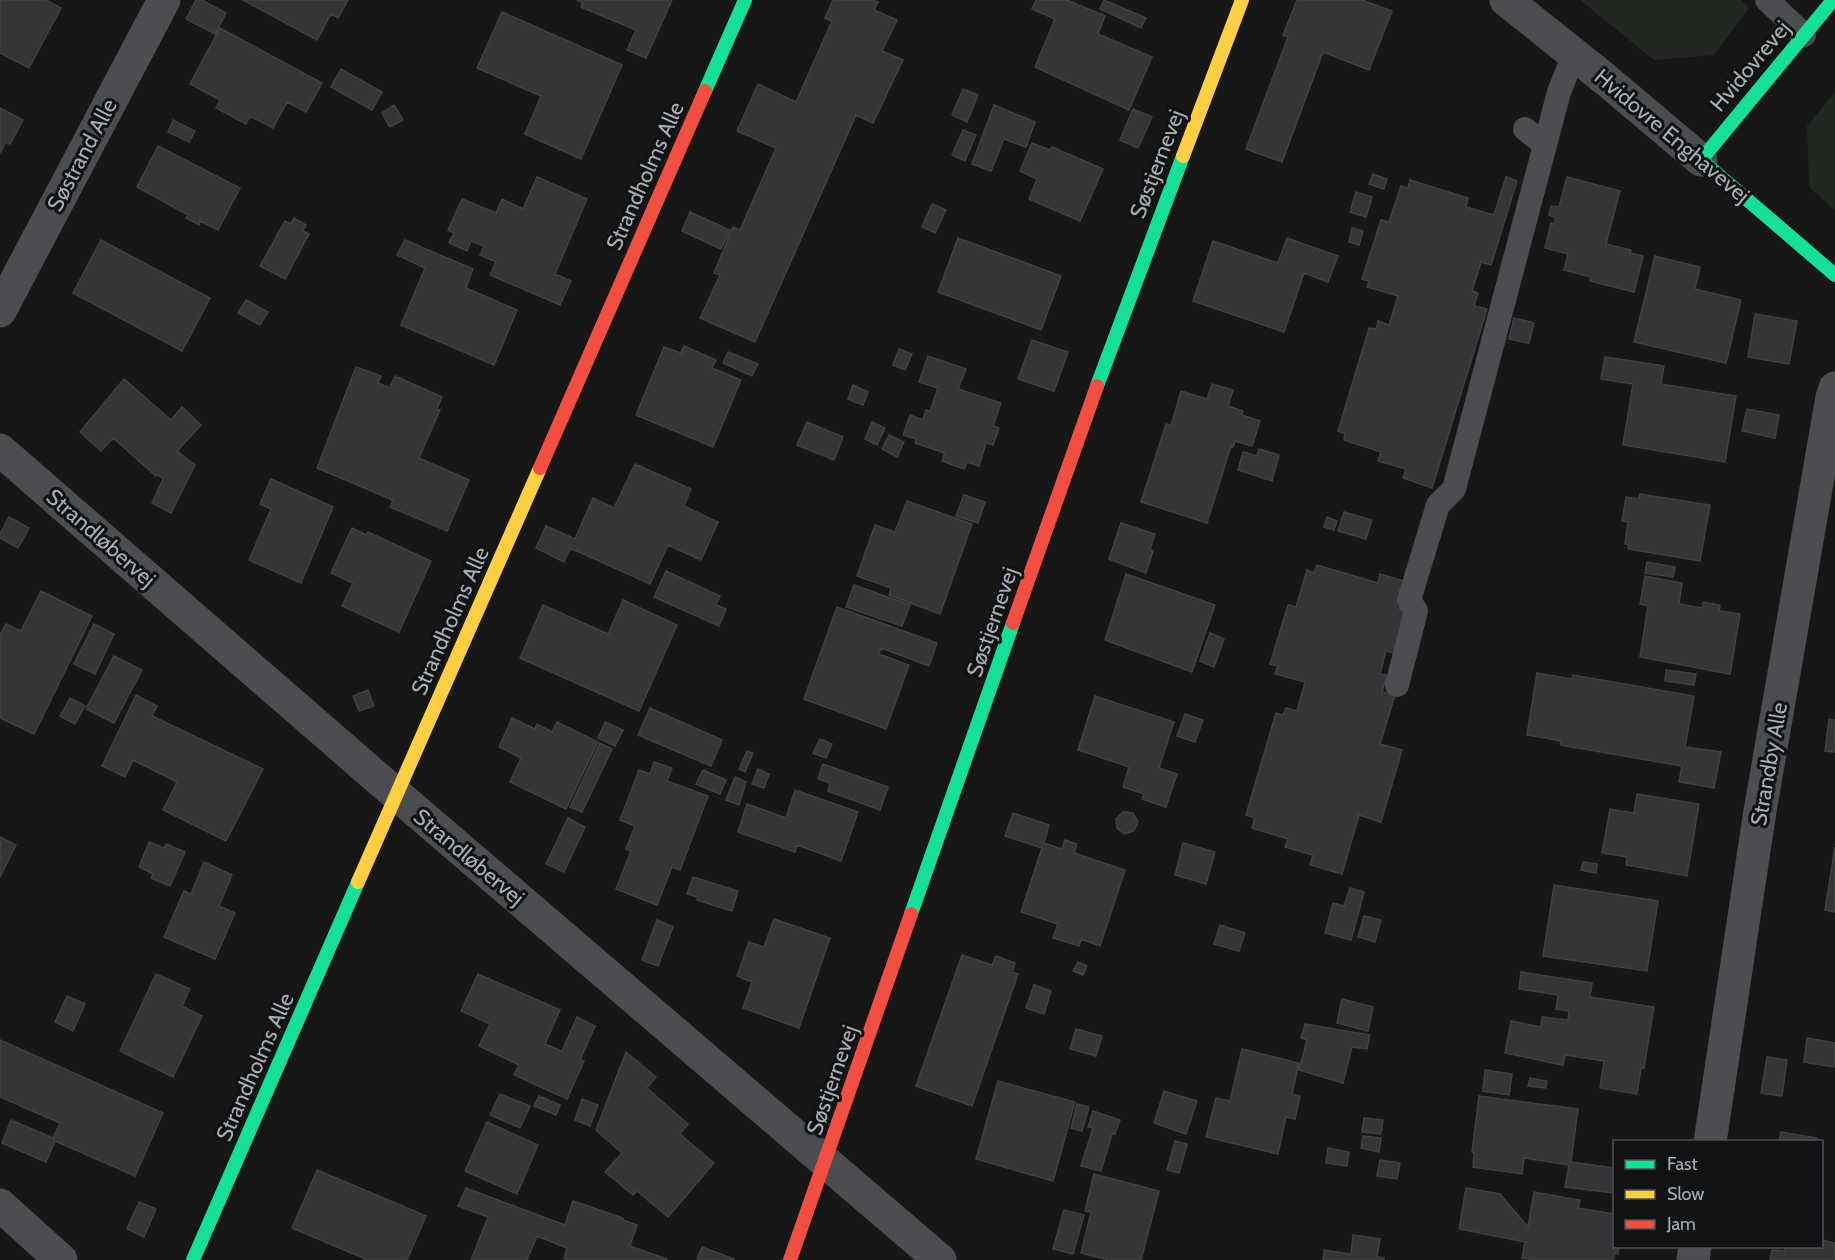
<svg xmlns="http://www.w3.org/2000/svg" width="1835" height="1260" viewBox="0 0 1835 1260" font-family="Cabin,sans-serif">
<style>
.green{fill:#212821}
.building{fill:#353537;stroke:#404143;stroke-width:1.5}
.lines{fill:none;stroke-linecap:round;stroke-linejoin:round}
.lane{stroke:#4c4d50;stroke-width:24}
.street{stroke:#4c4d50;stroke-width:33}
.fast{stroke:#16e098;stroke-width:14}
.slow{stroke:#ffcf43;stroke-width:14}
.jam{stroke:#f24e42;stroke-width:14}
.labels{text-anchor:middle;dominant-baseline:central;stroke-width:6;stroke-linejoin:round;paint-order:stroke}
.street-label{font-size:22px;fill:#a9aeb8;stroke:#111213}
</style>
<rect width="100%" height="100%" fill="#171717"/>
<path class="green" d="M 1580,0 L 1741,0 L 1749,8 L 1714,55 L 1654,60 Z
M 1835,92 L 1835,210 L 1809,187 L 1807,126 Z"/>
<path class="building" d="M 0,0 L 46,0 L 61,8 L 29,68 L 0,53 Z
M 196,0 L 202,0 L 226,13 L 215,34 L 186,19 Z
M 243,0 L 348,0 L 338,18 L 331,14 L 317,40 Z
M 577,0 L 672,0 L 646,58 L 627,50 L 636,30 L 581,7 L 583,3 Z
M 833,0 L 873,0 L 878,2 L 874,10 L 897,20 L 882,51 L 903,60 L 873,123 L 856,115 L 755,342 L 700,318 L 720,275 L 714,273 L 733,227 L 740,230 L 776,148 L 737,131 L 758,84 L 796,102 L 832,21 L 825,18 Z
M 1036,0 L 1067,0 L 1105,16 L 1098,34 L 1152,57 L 1129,110 L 1035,67 L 1055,19 L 1032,9 Z
M 1104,0 L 1146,18 L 1141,28 L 1100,9 Z
M 1297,0 L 1362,0 L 1392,11 L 1369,70 L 1323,52 L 1282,162 L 1246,149 L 1288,37 L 1283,35 Z
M 502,12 L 622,65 L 581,159 L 525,134 L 541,96 L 477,68 Z
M 220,28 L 322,83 L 306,112 L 287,102 L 273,128 L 250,116 L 246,124 L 216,108 L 220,100 L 190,84 Z
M 341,69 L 382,92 L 372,110 L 331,87 Z
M 963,89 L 978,95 L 967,122 L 952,115 Z
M 394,105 L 403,120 L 390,127 L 382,113 Z
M 994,105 L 1035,122 L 1026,147 L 1004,139 L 991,171 L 972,164 Z
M 0,108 L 23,120 L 10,144 L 6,142 L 0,153 Z
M 1133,109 L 1152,117 L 1138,148 L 1120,140 Z
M 173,120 L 195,131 L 189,142 L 168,132 Z
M 963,130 L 976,135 L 965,161 L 952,155 Z
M 1032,143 L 1050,150 L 1052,147 L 1103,169 L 1080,221 L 1029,199 L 1037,179 L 1020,171 Z
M 158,146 L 240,188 L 218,230 L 200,221 L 199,225 L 186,218 L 188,215 L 137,187 Z
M 1373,174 L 1387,179 L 1384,189 L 1369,184 Z
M 537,177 L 587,199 L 555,274 L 571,281 L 560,305 L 490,275 L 496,262 L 480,255 L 484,246 L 471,241 L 467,251 L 449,243 L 454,233 L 448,230 L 462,199 L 496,213 L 502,199 L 523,209 Z
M 1506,177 L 1517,181 L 1491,265 L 1481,262 L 1472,291 L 1478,293 L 1474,306 L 1487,309 L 1432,488 L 1403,478 L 1406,469 L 1378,461 L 1381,452 L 1344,440 L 1345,434 L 1338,431 L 1369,328 L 1376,329 L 1378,321 L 1389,325 L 1398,296 L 1367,287 L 1369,281 L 1362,279 L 1381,220 L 1389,222 L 1401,186 L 1408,188 L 1410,180 L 1468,198 L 1466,207 L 1494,215 Z
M 1567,177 L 1620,191 L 1606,244 L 1631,250 L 1630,253 L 1643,256 L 1634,292 L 1590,281 L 1591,277 L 1564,270 L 1568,254 L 1545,248 L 1551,223 L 1554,224 L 1556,218 L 1549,215 L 1551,206 L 1559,207 Z
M 1356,192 L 1372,197 L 1366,217 L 1350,212 Z
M 932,204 L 946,210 L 935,233 L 922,227 Z
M 690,212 L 730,230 L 721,249 L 682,231 Z
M 294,218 L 306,225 L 303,231 L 309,234 L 285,279 L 260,266 L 285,221 L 291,224 Z
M 1352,228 L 1363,231 L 1359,245 L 1349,242 Z
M 958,238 L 1061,276 L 1041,330 L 938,292 Z
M 1287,238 L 1338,256 L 1328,282 L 1304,273 L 1284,332 L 1193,301 L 1213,241 L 1278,263 Z
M 101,240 L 210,298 L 182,351 L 73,293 Z
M 405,240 L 473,269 L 466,288 L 517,310 L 494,365 L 401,325 L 425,268 L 397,255 Z
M 1655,256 L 1700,267 L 1695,289 L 1741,300 L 1726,363 L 1634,342 Z
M 246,300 L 268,312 L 260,325 L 238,313 Z
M 1755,314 L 1797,321 L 1789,364 L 1748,357 Z
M 1514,318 L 1534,323 L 1529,343 L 1509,339 Z
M 1032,340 L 1068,352 L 1054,391 L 1018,379 Z
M 684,346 L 716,360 L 712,368 L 741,380 L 713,447 L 636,415 L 664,347 L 681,353 Z
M 899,349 L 912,354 L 905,370 L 893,365 Z
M 728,352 L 758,364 L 752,376 L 723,363 Z
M 928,356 L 966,369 L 958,389 L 1001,403 L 993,426 L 999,428 L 993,445 L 986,443 L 979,466 L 967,462 L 964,469 L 942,461 L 945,453 L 915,443 L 916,439 L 903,435 L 910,415 L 923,420 L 926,410 L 930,411 L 938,388 L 919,382 Z
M 1605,357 L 1664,366 L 1661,384 L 1736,396 L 1725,462 L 1623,445 L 1633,384 L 1601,379 Z
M 356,367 L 381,376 L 378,383 L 390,388 L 395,376 L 442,397 L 437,409 L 440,410 L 419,458 L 469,480 L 447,531 L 390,507 L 393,500 L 317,468 Z
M 124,379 L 171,420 L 182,407 L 201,425 L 177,451 L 195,465 L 171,513 L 152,503 L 163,479 L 157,474 L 156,476 L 113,438 L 101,451 L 80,432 Z
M 1212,384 L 1233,390 L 1228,406 L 1243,411 L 1242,415 L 1260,421 L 1252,446 L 1235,441 L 1233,447 L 1231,446 L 1207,523 L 1141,502 L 1166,424 L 1171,426 L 1181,391 L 1207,399 Z
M 853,385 L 868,392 L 863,405 L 848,399 Z
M 1747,409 L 1779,415 L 1775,438 L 1742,431 Z
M 807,422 L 843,437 L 834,460 L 797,445 Z
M 872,422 L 885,428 L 877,445 L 865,439 Z
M 889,435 L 904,442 L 897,457 L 882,449 Z
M 1259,449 L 1279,455 L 1272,481 L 1238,470 L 1243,452 L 1257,456 Z
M 635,464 L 691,489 L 684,506 L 718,522 L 701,560 L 668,545 L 650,584 L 570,548 L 564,562 L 536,548 L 546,526 L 575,539 L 593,498 L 614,508 Z
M 271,479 L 333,507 L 301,583 L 249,560 L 271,509 L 260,504 Z
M 1640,494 L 1710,505 L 1700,561 L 1628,549 L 1629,545 L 1625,544 L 1628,522 L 1622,521 L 1626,497 L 1639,499 Z
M 964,495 L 985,502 L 978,523 L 956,516 Z
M 907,501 L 972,524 L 940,614 L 889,595 L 891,588 L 857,576 L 875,525 L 895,532 Z
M 1344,512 L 1372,520 L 1366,539 L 1338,531 Z
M 9,517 L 29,528 L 18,548 L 0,538 L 0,534 Z
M 1327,517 L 1337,521 L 1334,530 L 1324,527 Z
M 1121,523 L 1155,534 L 1150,550 L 1153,551 L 1146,573 L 1109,559 Z
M 352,528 L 366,535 L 368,532 L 431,561 L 399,632 L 342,606 L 353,583 L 331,573 Z
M 1647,562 L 1675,567 L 1673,577 L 1645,573 Z
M 1317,565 L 1378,583 L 1380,574 L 1407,582 L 1399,609 L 1414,614 L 1402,656 L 1386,651 L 1380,674 L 1387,675 L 1382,692 L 1395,695 L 1380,744 L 1402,750 L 1381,822 L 1359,815 L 1342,874 L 1310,865 L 1313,855 L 1285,847 L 1288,839 L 1252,828 L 1255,818 L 1246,815 L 1276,713 L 1283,715 L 1286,708 L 1297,711 L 1305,682 L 1275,674 L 1278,666 L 1270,664 L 1288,605 L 1296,607 L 1307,570 L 1314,573 Z
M 666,571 L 720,596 L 716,605 L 726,609 L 719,626 L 654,597 Z
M 1126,574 L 1215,605 L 1192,672 L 1105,640 Z
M 1645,576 L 1682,583 L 1679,604 L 1702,608 L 1703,602 L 1720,605 L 1719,611 L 1740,614 L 1730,674 L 1640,657 L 1648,606 L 1640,604 Z
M 854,585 L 910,605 L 902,626 L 846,607 Z
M 41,591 L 92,616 L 34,734 L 0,718 L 0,635 L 6,624 L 21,631 Z
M 623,600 L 677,625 L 639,711 L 520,658 L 543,605 L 608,634 Z
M 837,607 L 937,643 L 929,666 L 881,648 L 879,654 L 909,665 L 886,729 L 804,699 Z
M 94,624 L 114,634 L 95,674 L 74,664 Z
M 1210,633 L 1224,639 L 1214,667 L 1200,661 Z
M 114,656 L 142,670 L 114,723 L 86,709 Z
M 1666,670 L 1696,674 L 1694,685 L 1665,681 Z
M 1537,673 L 1572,679 L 1573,675 L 1694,696 L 1685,747 L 1721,752 L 1714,788 L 1679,782 L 1682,766 L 1561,745 L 1561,741 L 1527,735 Z
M 368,690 L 374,706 L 359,711 L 353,696 Z
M 136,695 L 157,706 L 152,716 L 263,769 L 226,841 L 163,810 L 177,782 L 133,760 L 125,777 L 102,766 Z
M 1095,696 L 1174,722 L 1159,768 L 1177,774 L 1166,807 L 1142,799 L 1144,794 L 1123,787 L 1129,767 L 1078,750 Z
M 70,698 L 85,706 L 75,724 L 60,716 Z
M 650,708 L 722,740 L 711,766 L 638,735 Z
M 1185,714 L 1203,720 L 1195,742 L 1177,736 Z
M 512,718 L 535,729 L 537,724 L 552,732 L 557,722 L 598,742 L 566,809 L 510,782 L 521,758 L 499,747 Z
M 1829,719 L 1835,720 L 1835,752 L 1825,751 Z
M 605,722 L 623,730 L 615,746 L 598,738 Z
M 820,739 L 832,744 L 826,758 L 813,753 Z
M 600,743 L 612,749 L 582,812 L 570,807 Z
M 747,751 L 753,753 L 745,772 L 739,769 Z
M 654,762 L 672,768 L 667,781 L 708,796 L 680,870 L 672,867 L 657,905 L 616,889 L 631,851 L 626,849 L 635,826 L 620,820 L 639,770 L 650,774 Z
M 823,764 L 888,787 L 880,810 L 828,791 L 830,783 L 818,779 Z
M 758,769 L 769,774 L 764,788 L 752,784 Z
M 703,770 L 726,780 L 720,794 L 696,784 Z
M 735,777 L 746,782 L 739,805 L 726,800 Z
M 795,790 L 858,812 L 841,861 L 797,845 L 795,852 L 738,832 L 747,804 L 786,818 Z
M 1637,794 L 1699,804 L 1687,876 L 1626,865 L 1627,857 L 1602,853 L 1610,809 L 1634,813 Z
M 1123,812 L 1133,813 L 1138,822 L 1134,831 L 1124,834 L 1117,828 L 1116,819 Z
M 1013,813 L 1049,825 L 1044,843 L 1062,849 L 1065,840 L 1077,844 L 1074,853 L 1125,870 L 1100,946 L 1081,939 L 1079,946 L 1053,938 L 1058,924 L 1021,912 L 1042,848 L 1005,836 Z
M 568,818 L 585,827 L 564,872 L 546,864 Z
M 0,837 L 16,845 L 0,877 Z
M 149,842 L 164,848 L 166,844 L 185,852 L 170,886 L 151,878 L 153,874 L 139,867 Z
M 1183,843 L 1215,852 L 1206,884 L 1175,875 Z
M 1835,847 L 1835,912 L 1825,910 Z
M 204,862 L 232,875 L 219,906 L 235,913 L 215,959 L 164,937 L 184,891 L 191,894 Z
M 1583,862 L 1597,864 L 1596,873 L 1581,870 Z
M 693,877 L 738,891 L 732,911 L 697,900 L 698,897 L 687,894 Z
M 1554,885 L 1658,901 L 1647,971 L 1543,956 Z
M 1350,888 L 1364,892 L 1351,940 L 1325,933 L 1333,903 L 1344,906 Z
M 1364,916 L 1381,920 L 1375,942 L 1358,937 Z
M 774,919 L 830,938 L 799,1028 L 743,1008 L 752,982 L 737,976 L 749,942 L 764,947 Z
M 657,920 L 673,927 L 658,966 L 642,960 Z
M 1220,925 L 1245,933 L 1239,951 L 1214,944 Z
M 962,955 L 992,965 L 996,956 L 1015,963 L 1012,972 L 1018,974 L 972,1106 L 916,1086 Z
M 1078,962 L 1087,966 L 1083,975 L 1073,971 Z
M 1521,972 L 1592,983 L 1590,997 L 1654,1007 L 1644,1068 L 1641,1068 L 1637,1094 L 1600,1088 L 1604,1061 L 1565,1055 L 1563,1065 L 1505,1053 L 1511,1021 L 1541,1027 L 1542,1017 L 1568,1020 L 1569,1011 L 1556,1009 L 1558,995 L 1519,989 Z
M 156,974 L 190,989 L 182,1006 L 202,1016 L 173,1077 L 120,1051 Z
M 478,974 L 560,1010 L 545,1044 L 562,1051 L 577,1017 L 595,1026 L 580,1060 L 584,1061 L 567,1099 L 514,1075 L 519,1065 L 479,1046 L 490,1024 L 461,1011 Z
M 1034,985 L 1051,991 L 1044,1014 L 1026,1008 Z
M 67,996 L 85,1004 L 73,1031 L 55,1022 Z
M 1342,999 L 1373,1007 L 1368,1031 L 1337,1023 Z
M 1305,1024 L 1370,1035 L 1367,1049 L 1352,1047 L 1343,1083 L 1299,1070 L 1307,1040 L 1301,1038 Z
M 1076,1029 L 1102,1036 L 1096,1056 L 1070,1049 Z
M 1807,1038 L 1835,1043 L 1835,1067 L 1804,1062 Z
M 0,1040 L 163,1113 L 135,1176 L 55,1141 L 46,1162 L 2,1143 L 11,1120 L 53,1138 L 60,1123 L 0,1097 Z
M 1242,1049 L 1299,1063 L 1292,1094 L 1300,1096 L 1295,1119 L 1286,1117 L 1278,1154 L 1206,1137 L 1216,1098 L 1230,1101 Z
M 626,1052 L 656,1077 L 647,1088 L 688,1124 L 680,1134 L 714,1163 L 668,1217 L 637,1191 L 633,1195 L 605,1172 L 622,1153 L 596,1130 Z
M 1767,1057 L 1787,1060 L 1782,1096 L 1761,1093 Z
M 1485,1070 L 1512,1074 L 1509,1095 L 1483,1091 Z
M 1530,1078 L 1547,1081 L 1546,1088 L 1528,1086 Z
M 998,1081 L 1075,1102 L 1053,1181 L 976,1159 Z
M 1164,1091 L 1197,1101 L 1186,1134 L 1154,1123 Z
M 500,1094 L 530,1106 L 520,1128 L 490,1115 Z
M 539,1096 L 560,1105 L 556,1115 L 534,1106 Z
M 1479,1096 L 1578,1109 L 1571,1162 L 1614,1168 L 1614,1193 L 1565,1187 L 1569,1165 L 1524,1158 L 1522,1174 L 1473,1167 L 1474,1153 L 1472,1152 Z
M 582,1099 L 598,1105 L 590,1126 L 575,1120 Z
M 1077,1104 L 1089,1107 L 1082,1131 L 1071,1128 Z
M 1093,1111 L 1120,1120 L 1115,1134 L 1112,1134 L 1101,1171 L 1081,1166 L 1093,1128 L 1088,1127 Z
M 1364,1118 L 1383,1120 L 1381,1134 L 1362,1132 Z
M 487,1122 L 538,1145 L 517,1194 L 465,1171 Z
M 1781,1132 L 1817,1138 L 1816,1142 L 1779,1142 Z
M 1363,1136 L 1381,1138 L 1379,1152 L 1361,1148 Z
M 1175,1141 L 1187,1144 L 1179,1173 L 1167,1170 Z
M 1328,1148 L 1349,1152 L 1347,1166 L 1326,1163 Z
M 1380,1160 L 1400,1163 L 1397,1179 L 1377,1176 Z
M 317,1170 L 426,1216 L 407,1260 L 368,1260 L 292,1228 Z
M 1094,1174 L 1159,1191 L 1141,1260 L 1109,1260 L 1081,1253 L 1091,1212 L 1085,1211 Z
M 466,1188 L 565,1225 L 573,1201 L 623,1218 L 623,1220 L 637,1225 L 630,1246 L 667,1259 L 666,1260 L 569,1260 L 564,1258 L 567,1248 L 537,1236 L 527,1260 L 471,1260 L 488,1217 L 458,1206 Z
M 1466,1188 L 1500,1194 L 1528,1227 L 1534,1192 L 1580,1200 L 1578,1208 L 1614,1214 L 1614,1246 L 1619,1246 L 1618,1254 L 1615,1253 L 1613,1260 L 1535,1260 L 1522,1258 L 1525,1242 L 1459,1229 Z
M 139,1202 L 156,1209 L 144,1237 L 127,1229 Z
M 1064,1210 L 1084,1215 L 1073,1254 L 1053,1249 Z
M 1353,1235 L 1380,1239 L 1377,1257 L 1384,1258 L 1384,1260 L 1323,1260 L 1324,1250 L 1351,1254 Z
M 1822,1240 L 1835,1243 L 1835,1260 L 1770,1260 L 1772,1250 L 1785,1251 L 1785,1246 L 1822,1246 Z
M 702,1247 L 734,1259 L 733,1260 L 697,1260 Z"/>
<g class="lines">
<path class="lane" d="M 1767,0 L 1804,35
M 1525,129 L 1545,145
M 1397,685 L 1416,611 L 1409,600 L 1438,505 L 1454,489 L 1559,92 L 1574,55"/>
<path class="street" d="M 1506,0 L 1605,79 L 1701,160
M 0,311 L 164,0
M 0,450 L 367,769 L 940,1260
M 1710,1142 L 1760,811 L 1832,397 L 1835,388
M 0,1205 L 61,1260
M 1693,1260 L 1695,1246"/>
<path class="fast" d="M 1833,0 L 1701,160 L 1835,275
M 705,91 L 745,0
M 1097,386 L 1183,156
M 911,914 L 1013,623
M 193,1260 L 358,882"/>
<path class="slow" d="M 1183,156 L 1242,0
M 358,882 L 540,468"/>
<path class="jam" d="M 540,468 L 705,91
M 1013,623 L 1097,386
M 790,1260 L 911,914"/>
</g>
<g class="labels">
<g class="street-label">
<text transform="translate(1750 66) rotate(-50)">Hvidovrevej</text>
<text transform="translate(1672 136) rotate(40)">Hvidovre Enghavevej</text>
<text transform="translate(82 155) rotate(-62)">Søstrand Alle</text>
<text transform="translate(1157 164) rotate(-69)">Søstjernevej</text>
<text transform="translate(645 176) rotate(-66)">Strandholms Alle</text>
<text transform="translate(101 538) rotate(41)">Strandløbervej</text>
<text transform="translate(450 621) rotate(-66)">Strandholms Alle</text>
<text transform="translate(992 622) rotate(-71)">Søstjernevej</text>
<text transform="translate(1769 764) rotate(-80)">Strandby Alle</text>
<text transform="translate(469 857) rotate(40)">Strandløbervej</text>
<text transform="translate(255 1067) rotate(-66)">Strandholms Alle</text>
<text transform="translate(832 1080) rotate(-71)">Søstjernevej</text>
</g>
</g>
<rect x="1613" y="1140" width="210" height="108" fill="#111213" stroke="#4e5055" stroke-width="1.5"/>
<rect x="1625" y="1160" width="30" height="9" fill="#16e098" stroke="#4e5055" stroke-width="1.5"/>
<text x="1667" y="1170" font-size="18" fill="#a9aeb8">Fast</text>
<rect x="1625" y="1190" width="30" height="9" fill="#ffcf43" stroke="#4e5055" stroke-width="1.5"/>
<text x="1667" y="1200" font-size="18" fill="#a9aeb8">Slow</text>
<rect x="1625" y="1220" width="30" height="9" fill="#f24e42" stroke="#4e5055" stroke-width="1.5"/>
<text x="1667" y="1230" font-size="18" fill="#a9aeb8">Jam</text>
</svg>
